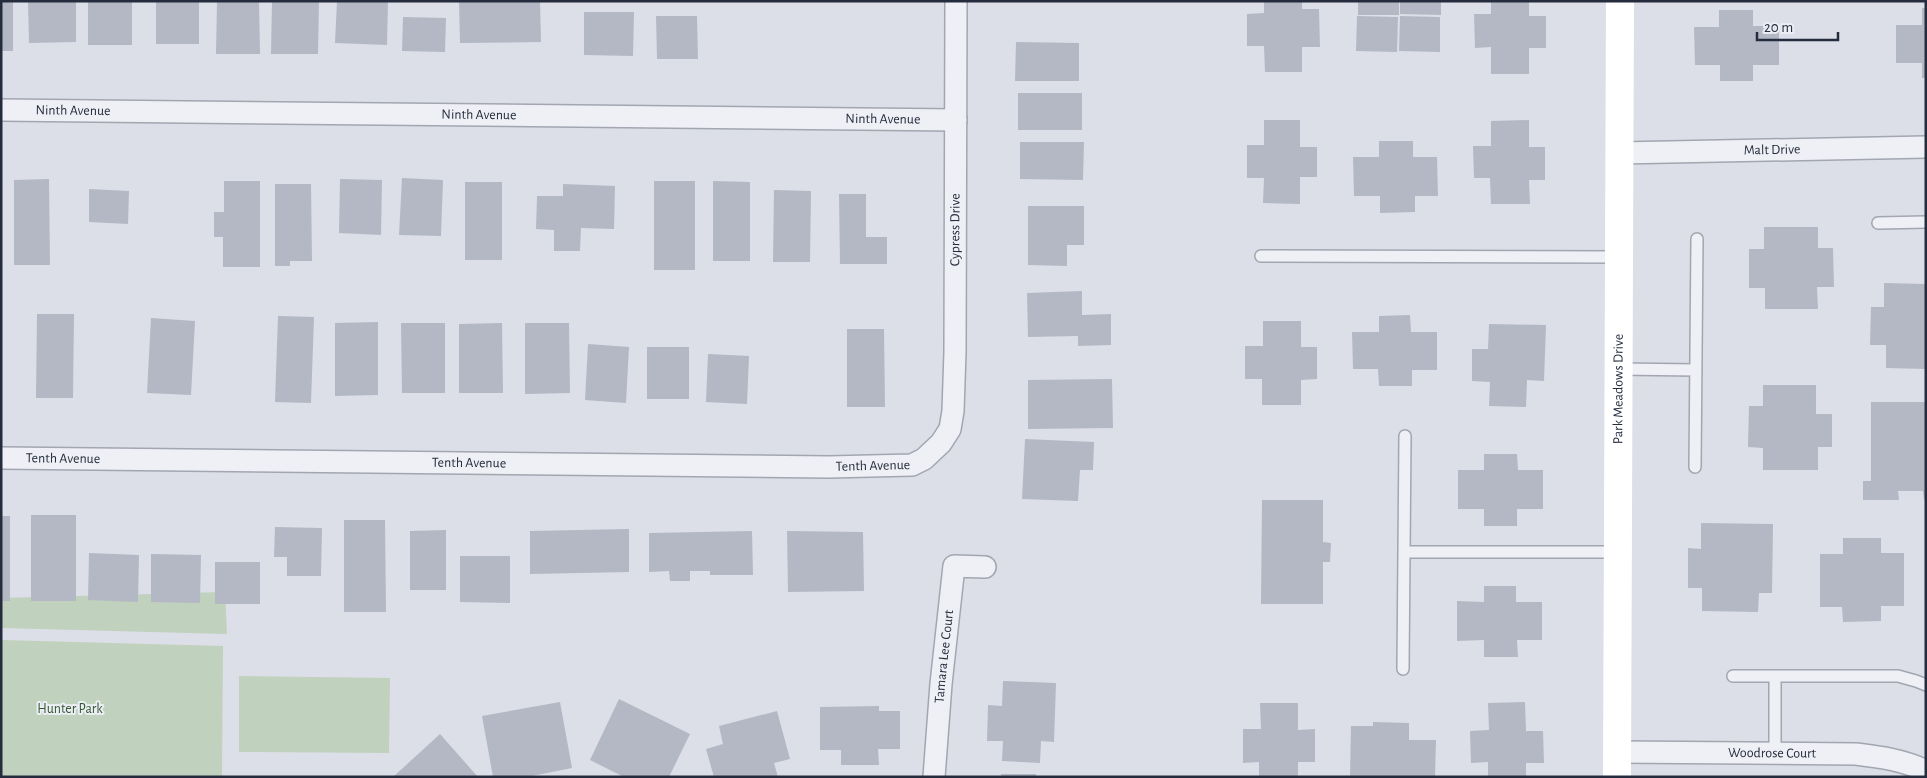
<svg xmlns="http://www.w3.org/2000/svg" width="1927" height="778" viewBox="0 0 1927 778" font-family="'Alegreya Sans',sans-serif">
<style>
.green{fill:#c0d1bd}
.building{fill:#b3b8c4}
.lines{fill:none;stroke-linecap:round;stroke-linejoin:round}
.lane-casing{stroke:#a1a6b1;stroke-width:14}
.street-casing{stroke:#a1a6b1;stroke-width:24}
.lane{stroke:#eff0f5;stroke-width:11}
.street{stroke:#eff0f5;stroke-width:21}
.secondary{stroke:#fff;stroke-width:28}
.labels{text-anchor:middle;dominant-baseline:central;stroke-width:4;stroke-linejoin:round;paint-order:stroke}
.street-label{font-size:14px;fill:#252c3d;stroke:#ebeef4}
.park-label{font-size:14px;fill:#365932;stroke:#ebeef4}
</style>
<rect width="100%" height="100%" fill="#dcdfe7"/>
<path class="green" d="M 225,592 L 227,634 L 1,628 L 1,598 Z
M 1,640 L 223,646 L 222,777 L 1,777 Z
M 239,676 L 390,678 L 389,753 L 239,752 Z"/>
<path class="building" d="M 1,1 L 13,1 L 13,51 L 1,51 Z
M 28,1 L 76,1 L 76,42 L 29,43 Z
M 88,1 L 132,1 L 132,45 L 88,45 Z
M 156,1 L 199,1 L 199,44 L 156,44 Z
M 217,1 L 259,1 L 260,54 L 216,54 Z
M 272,1 L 319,1 L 318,54 L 271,54 Z
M 337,1 L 388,1 L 387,45 L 335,43 Z
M 459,1 L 540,1 L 541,42 L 460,43 Z
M 1264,1 L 1302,1 L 1302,9 L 1319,9 L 1320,47 L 1302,47 L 1302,72 L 1265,72 L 1264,46 L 1247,46 L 1247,14 L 1264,13 Z
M 1358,1 L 1399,1 L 1399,15 L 1358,15 Z
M 1400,1 L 1441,1 L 1441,15 L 1400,14 Z
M 1491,1 L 1529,1 L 1529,16 L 1546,16 L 1546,48 L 1529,48 L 1529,74 L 1491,74 L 1491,47 L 1475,48 L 1474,14 L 1491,14 Z
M 1922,8 L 1926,8 L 1926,78 L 1922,78 L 1922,63 L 1896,63 L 1896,25 L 1922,25 Z
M 1719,10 L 1753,10 L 1753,26 L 1779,26 L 1779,65 L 1753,65 L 1753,81 L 1720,81 L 1720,65 L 1695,65 L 1694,27 L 1719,27 Z
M 584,12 L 634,12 L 633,56 L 584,55 Z
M 656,16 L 697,16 L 698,59 L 657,59 Z
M 1357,16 L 1398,17 L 1397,52 L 1356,51 Z
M 1400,16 L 1440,17 L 1440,52 L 1399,51 Z
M 403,17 L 446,18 L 445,52 L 402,51 Z
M 1016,42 L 1079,43 L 1079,81 L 1015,81 Z
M 1018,93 L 1082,93 L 1082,130 L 1018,130 Z
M 1264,120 L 1300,120 L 1300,147 L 1317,147 L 1317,177 L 1300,177 L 1300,204 L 1263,203 L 1264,178 L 1247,178 L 1247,145 L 1264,145 Z
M 1529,120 L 1529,147 L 1545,147 L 1545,180 L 1529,180 L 1530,204 L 1491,204 L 1490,178 L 1474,178 L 1473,146 L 1491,146 L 1491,121 Z
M 1379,141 L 1413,141 L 1413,157 L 1437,157 L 1438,196 L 1415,196 L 1415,212 L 1380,213 L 1380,196 L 1354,196 L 1353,157 L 1379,157 Z
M 1020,142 L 1084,142 L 1083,180 L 1020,179 Z
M 402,178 L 443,180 L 441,236 L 399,235 Z
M 49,179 L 50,265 L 14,265 L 14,180 Z
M 340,179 L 382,180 L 381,235 L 339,233 Z
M 224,181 L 260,181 L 260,267 L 223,267 L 223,237 L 214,237 L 214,212 L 224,212 Z
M 654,181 L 695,181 L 695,270 L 654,270 Z
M 713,181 L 750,182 L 750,261 L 713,261 Z
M 465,182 L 502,182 L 502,260 L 465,260 Z
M 275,184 L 311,184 L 312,261 L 290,261 L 290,266 L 275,266 Z
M 563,184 L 615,186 L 614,229 L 581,228 L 580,251 L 554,251 L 554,230 L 536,229 L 537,196 L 563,196 Z
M 89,189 L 129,191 L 128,224 L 89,222 Z
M 774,190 L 811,191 L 810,262 L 773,262 Z
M 839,194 L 866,194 L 866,237 L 887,237 L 887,264 L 840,264 Z
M 1028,206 L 1084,206 L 1084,245 L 1067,245 L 1067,266 L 1028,265 Z
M 1764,227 L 1818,227 L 1818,248 L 1833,248 L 1834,287 L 1817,287 L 1818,309 L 1765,309 L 1765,288 L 1749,288 L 1749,249 L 1764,249 Z
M 1884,283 L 1926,284 L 1926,369 L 1886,368 L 1886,345 L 1870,345 L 1871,307 L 1884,307 Z
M 1082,291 L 1082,315 L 1111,314 L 1111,345 L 1078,346 L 1078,336 L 1028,337 L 1027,293 Z
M 37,314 L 74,314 L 73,398 L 36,398 Z
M 1410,315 L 1411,332 L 1437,332 L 1437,370 L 1412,370 L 1412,386 L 1379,386 L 1378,369 L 1353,369 L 1352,332 L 1379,332 L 1379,316 Z
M 278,316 L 314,317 L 311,403 L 275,402 Z
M 151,318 L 195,321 L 191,395 L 147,393 Z
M 1263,321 L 1301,321 L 1301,347 L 1317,347 L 1317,379 L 1301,380 L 1301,405 L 1262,405 L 1262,379 L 1245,379 L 1245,346 L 1263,346 Z
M 378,322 L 378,395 L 335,396 L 335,323 Z
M 401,323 L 445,323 L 445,393 L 402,393 Z
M 502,323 L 503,393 L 459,393 L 459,324 Z
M 525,323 L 569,323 L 570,393 L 525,394 Z
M 1489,324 L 1546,325 L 1544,381 L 1527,380 L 1526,407 L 1489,406 L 1490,382 L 1472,381 L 1472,349 L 1488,349 Z
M 847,329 L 884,329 L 885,407 L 847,407 Z
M 588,344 L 629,347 L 626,403 L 585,400 Z
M 647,347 L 689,347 L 689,399 L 647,399 Z
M 708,354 L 749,356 L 747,404 L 706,402 Z
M 1112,379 L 1113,428 L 1028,429 L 1028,380 Z
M 1763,385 L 1816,385 L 1816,414 L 1832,414 L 1832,447 L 1818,447 L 1818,470 L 1763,470 L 1763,448 L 1748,447 L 1749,406 L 1763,406 Z
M 1871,402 L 1926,402 L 1926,500 L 1924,500 L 1923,491 L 1898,491 L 1899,500 L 1863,500 L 1863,481 L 1871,481 Z
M 1025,439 L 1094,442 L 1093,470 L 1080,470 L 1078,501 L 1022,499 Z
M 1484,454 L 1517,454 L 1518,470 L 1543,470 L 1543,509 L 1517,509 L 1517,526 L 1484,526 L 1484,509 L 1458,509 L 1458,470 L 1484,470 Z
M 1262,500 L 1323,500 L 1323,542 L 1331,543 L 1330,562 L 1323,562 L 1323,604 L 1261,604 Z
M 31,515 L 76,515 L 76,601 L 31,601 Z
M 1,516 L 10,516 L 10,601 L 1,601 Z
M 344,520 L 385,520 L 386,612 L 344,612 Z
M 1701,523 L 1773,524 L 1772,593 L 1759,593 L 1758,612 L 1702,611 L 1702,588 L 1688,588 L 1688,548 L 1701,549 Z
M 275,527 L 322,528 L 321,576 L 287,576 L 287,557 L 274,557 Z
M 629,529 L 629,572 L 530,574 L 530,531 Z
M 446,530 L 446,590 L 410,590 L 410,531 Z
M 752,531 L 753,575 L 710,575 L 710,571 L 690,571 L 690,581 L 670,581 L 669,571 L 649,572 L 649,533 Z
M 787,531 L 863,532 L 864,591 L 788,592 Z
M 1843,538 L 1881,538 L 1881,553 L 1904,553 L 1904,606 L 1881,606 L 1881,621 L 1843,622 L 1842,607 L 1820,607 L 1820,554 L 1843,554 Z
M 89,553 L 139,555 L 138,602 L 88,600 Z
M 151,554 L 201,555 L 200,603 L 151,602 Z
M 460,556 L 510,556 L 510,603 L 460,602 Z
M 215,562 L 260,562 L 260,604 L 215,604 Z
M 1484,586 L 1516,586 L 1516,602 L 1542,602 L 1542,640 L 1517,640 L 1518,657 L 1484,657 L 1484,640 L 1457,641 L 1457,601 L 1484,602 Z
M 1003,681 L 1056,683 L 1054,742 L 1041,741 L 1040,763 L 1002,761 L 1003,741 L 987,741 L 988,705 L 1002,706 Z
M 619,699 L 690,734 L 669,777 L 624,777 L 590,760 Z
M 560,702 L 572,768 L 527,777 L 493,777 L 482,716 Z
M 1525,702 L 1526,731 L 1543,731 L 1544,763 L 1526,763 L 1526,777 L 1488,777 L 1488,762 L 1471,763 L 1470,731 L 1489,730 L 1488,703 Z
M 1260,703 L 1298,703 L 1298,730 L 1315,729 L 1315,762 L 1298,762 L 1298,777 L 1259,777 L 1259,762 L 1243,763 L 1243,729 L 1261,729 Z
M 879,706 L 879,711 L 900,711 L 900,749 L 878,749 L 879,765 L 841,765 L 841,750 L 820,750 L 820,707 Z
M 777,711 L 790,759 L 774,763 L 778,777 L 714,777 L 706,749 L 723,744 L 719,726 Z
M 1373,722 L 1409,723 L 1409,740 L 1436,740 L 1435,777 L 1350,777 L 1351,726 L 1373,726 Z
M 440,734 L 478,777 L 393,777 Z
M 1001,774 L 1036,774 L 1036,777 L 1001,777 Z"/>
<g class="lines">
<defs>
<path id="lane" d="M 1878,223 L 1926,222
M 1261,256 L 1620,257
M 1619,369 L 1696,370
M 1695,467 L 1697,239
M 1404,552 L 1618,552
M 1403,669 L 1405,436
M 1733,676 L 1898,676 L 1916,681 L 1926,685
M 1775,753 L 1775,676"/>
<g id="street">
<path id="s1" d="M 1,110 L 956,120"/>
<path id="s2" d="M 1620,153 L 1926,147"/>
<path id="s3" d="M 1,458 L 829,467 L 912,465 L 924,459 L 941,443 L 950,429 L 953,411 L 955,352 L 956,1"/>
<path id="s4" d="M 1617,752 L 1856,754 C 1880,757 1904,760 1926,771"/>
<path id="s5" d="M 934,777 L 941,684 L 954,566 L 985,567"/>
</g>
</defs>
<use href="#lane" class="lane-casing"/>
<use href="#street" class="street-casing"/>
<use href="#lane" class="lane"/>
<use href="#street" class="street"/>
<path class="secondary" id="s6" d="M 1617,777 L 1620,1"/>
</g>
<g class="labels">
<g class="street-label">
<text stroke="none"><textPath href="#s1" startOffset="72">Ninth Avenue</textPath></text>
<text stroke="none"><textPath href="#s1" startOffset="478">Ninth Avenue</textPath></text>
<text stroke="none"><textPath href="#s1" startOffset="882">Ninth Avenue</textPath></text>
<text stroke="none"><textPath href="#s2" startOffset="152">Malt Drive</textPath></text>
<text stroke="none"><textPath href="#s3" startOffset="1164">Cypress Drive</textPath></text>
<text stroke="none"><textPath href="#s6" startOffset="388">Park Meadows Drive</textPath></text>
<text stroke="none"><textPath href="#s3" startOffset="62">Tenth Avenue</textPath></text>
<text stroke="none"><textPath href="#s3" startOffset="468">Tenth Avenue</textPath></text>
<text stroke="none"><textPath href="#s3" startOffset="872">Tenth Avenue</textPath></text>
<text stroke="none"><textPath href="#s5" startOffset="121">Tamara Lee Court</textPath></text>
<text stroke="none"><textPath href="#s4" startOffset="155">Woodrose Court</textPath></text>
</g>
<g class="park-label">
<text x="70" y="709">Hunter Park</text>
</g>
</g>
<rect width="1927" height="778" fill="none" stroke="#252c3d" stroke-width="5"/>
<path d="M1757 32v8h81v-8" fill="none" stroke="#252c3d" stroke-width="2.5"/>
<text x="1764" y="32" font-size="15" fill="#252c3d" stroke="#ebeef4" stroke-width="4" paint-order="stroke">20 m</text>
</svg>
